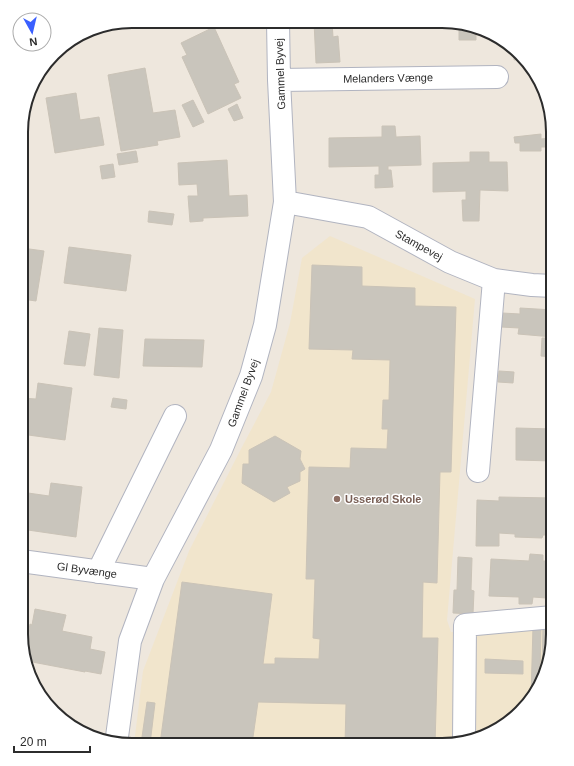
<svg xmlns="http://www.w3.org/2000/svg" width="574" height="766" viewBox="0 0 574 766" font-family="Helvetica,sans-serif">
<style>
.education{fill:#f1e5cc}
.building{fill:#c9c5bc;stroke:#cac3b7}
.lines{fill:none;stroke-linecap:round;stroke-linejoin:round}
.minor-casing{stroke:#b1b4c0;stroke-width:24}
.minor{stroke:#fff;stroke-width:22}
.education-dot{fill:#8d6e63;stroke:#fff;stroke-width:1.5}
.labels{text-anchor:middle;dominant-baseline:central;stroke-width:3;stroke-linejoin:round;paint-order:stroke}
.street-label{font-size:11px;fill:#2c2c2c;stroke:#fff}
.education-label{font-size:11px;font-weight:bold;fill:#785e54;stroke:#fff;text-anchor:start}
.rim{fill:none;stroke:#2c2c2c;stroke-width:2}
</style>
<rect width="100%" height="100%" fill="#eee7dd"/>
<path class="education" d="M 330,236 L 475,299 L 447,620 L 451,632 L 478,633 L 553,626 L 553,642 L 534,696 L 492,733 L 443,745 L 134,744 L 143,671 L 189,551 L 242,447 L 271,392 L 290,323 L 302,258 Z"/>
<path class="building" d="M 314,22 L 332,22 L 333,37 L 338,36 L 340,62 L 316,63 Z
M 214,27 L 239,82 L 234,84 L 241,98 L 208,114 L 182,57 L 187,55 L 181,43 Z
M 459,27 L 472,27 L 476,29 L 476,40 L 459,40 Z
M 514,51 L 521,59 L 514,60 Z
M 145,68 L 153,113 L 175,110 L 180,137 L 157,141 L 158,145 L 121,151 L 108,75 Z
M 76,93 L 80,120 L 99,117 L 104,145 L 55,153 L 46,98 Z
M 193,100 L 204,122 L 193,127 L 182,105 Z
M 237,104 L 243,118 L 234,121 L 228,109 Z
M 551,121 L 553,131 L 553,180 L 552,180 L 551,147 L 541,147 L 541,151 L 520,151 L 520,143 L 515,143 L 514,137 L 541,134 L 541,139 L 551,138 Z
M 382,126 L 395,126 L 396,137 L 420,136 L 421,165 L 388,166 L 388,170 L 391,170 L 393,187 L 375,188 L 375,175 L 379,175 L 379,166 L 329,167 L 329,138 L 382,137 Z
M 136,151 L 138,162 L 119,165 L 117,154 Z
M 470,152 L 489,152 L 489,162 L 507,162 L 508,191 L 480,190 L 479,221 L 463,221 L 462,200 L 466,200 L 466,191 L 433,192 L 433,163 L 470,162 Z
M 227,160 L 229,196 L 247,195 L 248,216 L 203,218 L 203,221 L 190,222 L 188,196 L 198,196 L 197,184 L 179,185 L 178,163 Z
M 113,164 L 115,177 L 102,179 L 100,166 Z
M 149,211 L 174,214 L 172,225 L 148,222 Z
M 69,247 L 131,255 L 126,291 L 64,283 Z
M 22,248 L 44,251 L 36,301 L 22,299 Z
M 312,265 L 362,267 L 362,286 L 415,288 L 415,306 L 456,307 L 451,472 L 440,472 L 437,583 L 423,582 L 422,638 L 438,638 L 435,745 L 345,745 L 346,704 L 258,702 L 252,744 L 160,744 L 182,582 L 272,594 L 263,664 L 275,664 L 275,658 L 319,659 L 320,639 L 313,638 L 315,579 L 306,579 L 309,467 L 350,468 L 351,448 L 387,449 L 388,429 L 382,429 L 383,400 L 389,400 L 390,360 L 352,359 L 353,350 L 309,349 Z
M 520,308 L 553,310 L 553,337 L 518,334 L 519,328 L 501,327 L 502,313 L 520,314 Z
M 99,328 L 123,330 L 119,378 L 94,375 Z
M 69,331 L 90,334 L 85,366 L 64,364 Z
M 542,338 L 553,338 L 553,357 L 541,356 Z
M 145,339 L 204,340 L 202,367 L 143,366 Z
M 499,371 L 514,372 L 513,383 L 498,382 Z
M 38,383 L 72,388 L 65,440 L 21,434 L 21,398 L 36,399 Z
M 113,398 L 127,400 L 126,409 L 111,407 Z
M 516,428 L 553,429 L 553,461 L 516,460 Z
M 275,436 L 301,451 L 300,459 L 305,469 L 300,472 L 300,481 L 287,487 L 290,493 L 274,502 L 242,483 L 243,464 L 249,464 L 249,450 Z
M 51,483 L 82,487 L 76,537 L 21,529 L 21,492 L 49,496 Z
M 499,497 L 553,498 L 553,535 L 543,535 L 542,538 L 515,537 L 515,534 L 499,533 L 499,546 L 476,546 L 477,500 L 499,501 Z
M 530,554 L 543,555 L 543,561 L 547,561 L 546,585 L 553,585 L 553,596 L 546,596 L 546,598 L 533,597 L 532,604 L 519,604 L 519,597 L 489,596 L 491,559 L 529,561 Z
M 458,557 L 472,558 L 471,590 L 474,591 L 473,614 L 453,613 L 454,590 L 457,590 Z
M 35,609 L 66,615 L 62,631 L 92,637 L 90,649 L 105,652 L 101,674 L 85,671 L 85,672 L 27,661 L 25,652 L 30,624 L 32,625 Z
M 543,623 L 553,623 L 553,642 L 542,674 Z
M 533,626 L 541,626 L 540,679 L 534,696 L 531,698 Z
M 485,659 L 523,661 L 523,674 L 485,673 Z
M 31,678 L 38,679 L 37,689 L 33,684 Z
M 147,702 L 155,703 L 150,744 L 141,744 Z"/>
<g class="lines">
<defs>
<path id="minor" d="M 279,80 L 497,77
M 285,202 L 368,217 L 450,262 L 494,280 L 532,285 L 553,286
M 478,471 L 494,280
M 21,561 L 153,579
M 98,572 L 175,416
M 464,740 L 465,625 L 553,617
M 116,744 L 130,641 L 153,579 L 221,450 L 251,376 L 265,325 L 285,202 L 279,80 L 278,21"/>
</defs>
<use href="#minor" class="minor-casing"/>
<use href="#minor" class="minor"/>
</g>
<circle class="education-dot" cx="337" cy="499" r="4"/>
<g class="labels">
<g class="street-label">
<text transform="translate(280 74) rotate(-92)">Gammel Byvej</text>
<text transform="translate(388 78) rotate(-1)">Melanders Vænge</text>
<text transform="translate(419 245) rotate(29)">Stampevej</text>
<text transform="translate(243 393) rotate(-70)">Gammel Byvej</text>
<text transform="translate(87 570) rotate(8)">Gl Byvænge</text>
</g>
<g class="education-label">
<text x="345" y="499">Usserød Skole</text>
</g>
</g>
<path d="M0 0H574V766H0ZM132 28H442A104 104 0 0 1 546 132V634A104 104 0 0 1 442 738H132A104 104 0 0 1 28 634V132A104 104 0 0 1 132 28Z" fill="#fff" fill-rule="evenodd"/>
<path class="rim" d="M132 28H442A104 104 0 0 1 546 132V634A104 104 0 0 1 442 738H132A104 104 0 0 1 28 634V132A104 104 0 0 1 132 28Z"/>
<g transform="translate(32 32) rotate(172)"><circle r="19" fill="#ffffff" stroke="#ababab"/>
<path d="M0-3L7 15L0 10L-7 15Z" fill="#3a5fff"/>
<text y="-6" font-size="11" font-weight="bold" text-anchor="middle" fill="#2c2c2c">N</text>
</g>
<path d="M14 746v6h76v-6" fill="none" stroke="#2c2c2c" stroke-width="2"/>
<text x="20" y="746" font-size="12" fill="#2c2c2c" stroke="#ffffff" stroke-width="3" paint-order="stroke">20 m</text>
</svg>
